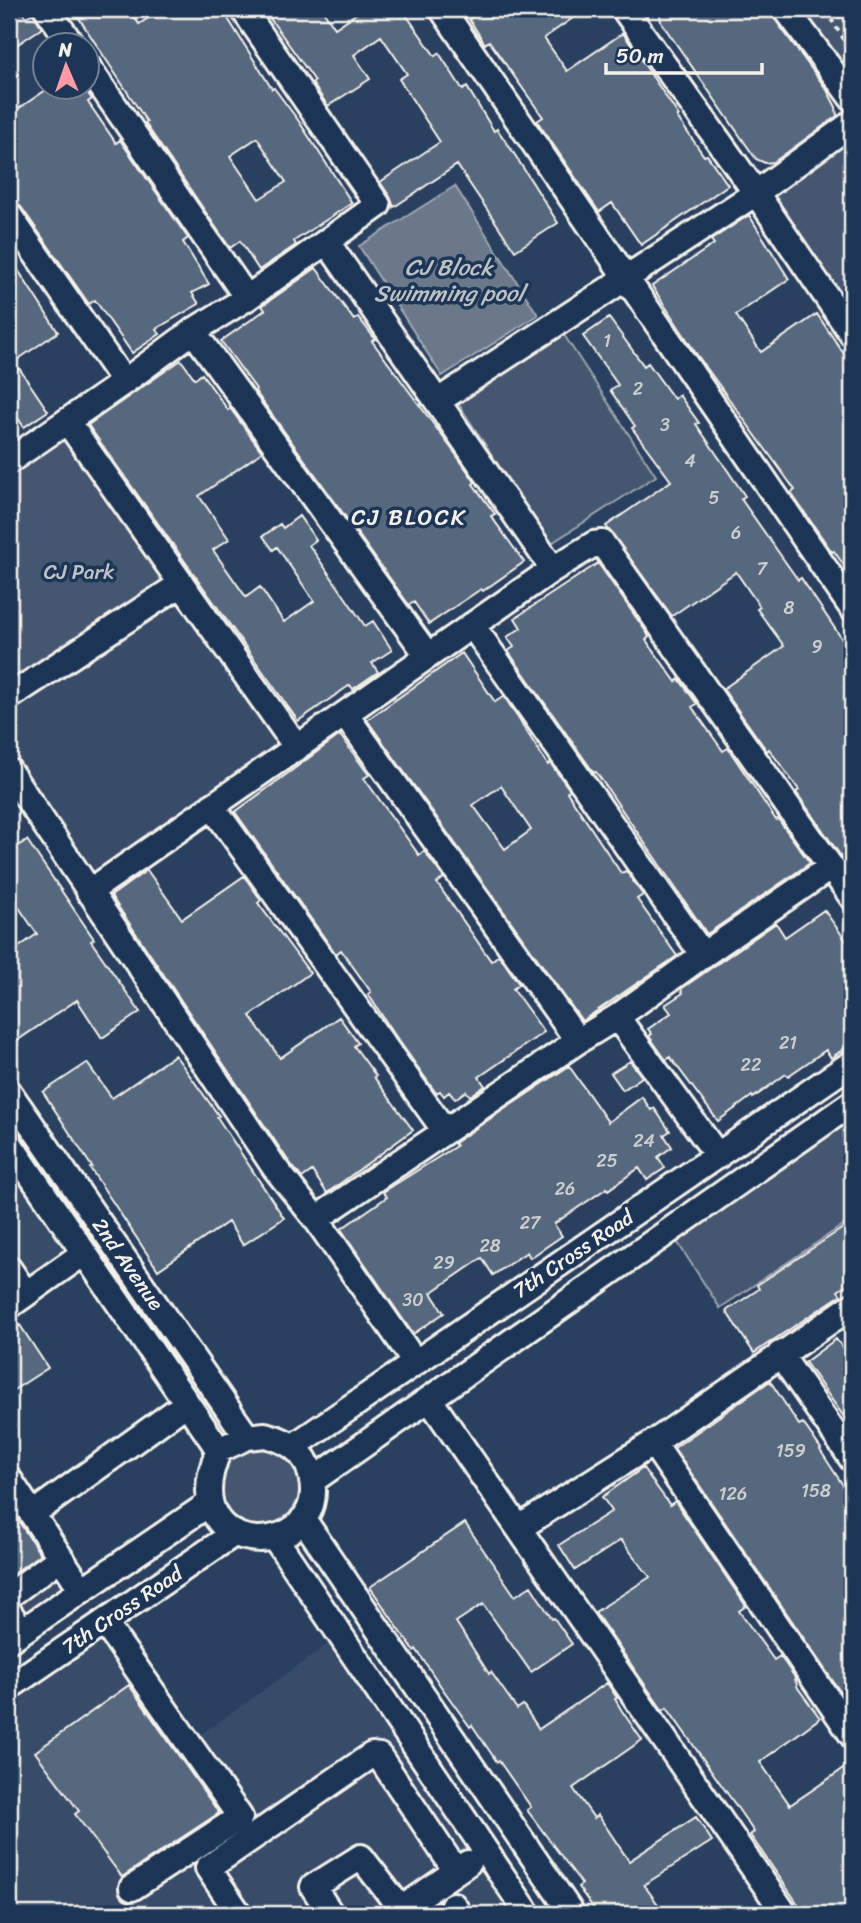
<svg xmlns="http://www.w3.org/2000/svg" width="861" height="1923" viewBox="0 0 861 1923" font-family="Sriracha,sans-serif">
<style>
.built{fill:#374c69}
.green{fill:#445771;stroke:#9ca4ac;stroke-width:2}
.water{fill:#6a788a;stroke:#a1a8b0;stroke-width:2}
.building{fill:#56677d;stroke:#f4f1e8;stroke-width:2;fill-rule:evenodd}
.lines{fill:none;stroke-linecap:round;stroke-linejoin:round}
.minor-casing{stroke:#f4f1e8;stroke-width:30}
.path{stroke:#f4f1e8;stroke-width:3.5;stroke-dasharray:5 5;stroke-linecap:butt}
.minor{stroke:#1d3557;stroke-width:24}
.labels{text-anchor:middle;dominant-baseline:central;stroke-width:7;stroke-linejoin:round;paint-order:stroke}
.number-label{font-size:18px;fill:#cccecd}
.park-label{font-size:21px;fill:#bfc3c4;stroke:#1d3557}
.street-label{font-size:21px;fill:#f4f1e8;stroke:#1d3557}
.water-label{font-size:23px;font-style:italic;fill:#bdc1c2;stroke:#1d3557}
.neighbourhood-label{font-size:23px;letter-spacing:2px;fill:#f4f1e8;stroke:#1d3557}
</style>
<rect width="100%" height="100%" fill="#2a4060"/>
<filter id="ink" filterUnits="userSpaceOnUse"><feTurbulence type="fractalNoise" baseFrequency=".0143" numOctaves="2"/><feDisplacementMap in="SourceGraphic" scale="14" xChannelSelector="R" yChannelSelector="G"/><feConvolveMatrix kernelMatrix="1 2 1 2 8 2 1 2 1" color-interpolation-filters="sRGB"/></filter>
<g filter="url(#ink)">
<path class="built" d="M 177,590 L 287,743 L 91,880 L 9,747 L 9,702 Z
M 9,1155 L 85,1266 L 9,1317 Z
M 9,1479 L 79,1582 L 9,1630 Z
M 103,1630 L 186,1745 L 330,1643 L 518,1914 L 9,1914 L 9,1694 Z"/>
<path class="green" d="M 801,9 L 852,9 L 852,83 Z
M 852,130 L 852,308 L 765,191 Z
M 564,335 L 656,476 L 550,544 L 458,403 Z
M 67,431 L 177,590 L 9,702 L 9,470 Z
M 852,1112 L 852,1219 L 720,1308 L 676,1240 Z
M220 1486a40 40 0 1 1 80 0a40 40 0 1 1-80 0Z"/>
<path class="water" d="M 455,186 L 538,315 L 442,376 L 359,246 Z"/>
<path class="building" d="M 9,9 L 21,9 L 26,17 L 33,13 L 42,28 L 9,50 Z
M 73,9 L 129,9 L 139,24 L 162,9 L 222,9 L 272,89 L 274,88 L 298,120 L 352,203 L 294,241 L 296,245 L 259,270 L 240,241 L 230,248 L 145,123 L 147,122 ZM 257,138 L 286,182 L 259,199 L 230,156 Z
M 281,9 L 322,9 L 335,28 L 363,9 L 402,9 L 435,56 L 439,53 L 463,90 L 467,87 L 494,131 L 497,129 L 513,152 L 558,223 L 515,251 L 457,165 L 394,207 L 390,197 L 380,182 L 440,142 L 399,79 L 407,74 L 381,36 L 354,55 L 370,79 L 328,106 L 312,83 L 315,81 L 269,17 Z
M 468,9 L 586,9 L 544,38 L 567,71 L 623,33 L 679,116 L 677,117 L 704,156 L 707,155 L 728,185 L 641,245 L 612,203 L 599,212 L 537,121 L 543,117 L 489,41 L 485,44 L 469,19 L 474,16 Z
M 659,9 L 771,9 L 774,18 L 827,90 L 836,107 L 837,116 L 774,162 L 765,163 L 756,159 L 661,22 Z
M 49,88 L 84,88 L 92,99 L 88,102 L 116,143 L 120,140 L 188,238 L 183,242 L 209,284 L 192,293 L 199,304 L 156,329 L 160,334 L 132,353 L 95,300 L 89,304 L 21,207 L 9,197 L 9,115 Z
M 749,215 L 789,279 L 736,315 L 761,352 L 817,314 L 852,366 L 852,577 L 834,551 L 832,552 L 791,493 L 795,490 L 695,352 L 652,286 L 714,244 L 711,240 Z
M 9,256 L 58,332 L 17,360 L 9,349 Z
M 316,268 L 354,320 L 358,317 L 375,339 L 372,341 L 457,456 L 475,482 L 473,484 L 495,514 L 491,516 L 524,562 L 483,591 L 481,589 L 429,624 L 414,602 L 409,605 L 255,391 L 256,389 L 221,341 L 265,310 L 262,306 Z
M 609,318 L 644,366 L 648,363 L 674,399 L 679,395 L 699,423 L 696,424 L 745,496 L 741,499 L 798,580 L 801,578 L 848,648 L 844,651 L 852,662 L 852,872 L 796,792 L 799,790 L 769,749 L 767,751 L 723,689 L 784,646 L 757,609 L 760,607 L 736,572 L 672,616 L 606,526 L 671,481 L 632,428 L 635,426 L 610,390 L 618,385 L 583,336 Z
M 181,360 L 195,379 L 202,374 L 228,410 L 230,408 L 262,452 L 199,496 L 229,539 L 213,550 L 246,597 L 260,587 L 284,622 L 314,601 L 277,547 L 273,550 L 263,536 L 280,524 L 283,528 L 299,516 L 316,540 L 309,545 L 341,591 L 365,626 L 373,621 L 392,650 L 372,663 L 378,672 L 353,689 L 350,685 L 298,721 L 88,425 Z
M 19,368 L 48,411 L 24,427 L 9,405 L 9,374 Z
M 598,563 L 647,633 L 649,637 L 646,640 L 676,682 L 679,679 L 697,704 L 692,707 L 723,751 L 728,748 L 776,820 L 778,819 L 810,863 L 707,934 L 596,772 L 594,773 L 508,651 L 514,647 L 507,637 L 521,628 L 515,618 Z
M 462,653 L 495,702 L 504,696 L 548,765 L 550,763 L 570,790 L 567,792 L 621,873 L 626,871 L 643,895 L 637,899 L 677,956 L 582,1021 L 367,720 ZM 501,786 L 531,830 L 505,849 L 473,805 Z
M 340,735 L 369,775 L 364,778 L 419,855 L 424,851 L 444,878 L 437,883 L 491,961 L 499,955 L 519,984 L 513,989 L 544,1032 L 479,1077 L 485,1086 L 470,1096 L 466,1091 L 455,1099 L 449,1092 L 444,1096 L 440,1091 L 436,1093 L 392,1031 L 368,994 L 371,992 L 341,950 L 336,954 L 235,812 Z
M 27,840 L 94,939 L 91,941 L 140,1012 L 102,1038 L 77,1000 L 9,1046 L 9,954 L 37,934 L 9,893 L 9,852 Z
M 147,870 L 182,919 L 244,876 L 261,900 L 258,903 L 310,973 L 250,1016 L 280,1058 L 339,1017 L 358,1043 L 354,1046 L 376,1076 L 374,1077 L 413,1130 L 327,1193 L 312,1171 L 302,1178 L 287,1159 L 111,896 Z
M 824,910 L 852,949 L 852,1005 L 845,1009 L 852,1019 L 852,1043 L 831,1058 L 826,1050 L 788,1076 L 786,1074 L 753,1098 L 752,1096 L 718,1121 L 670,1057 L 666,1060 L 649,1036 L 652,1034 L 648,1029 L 671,1013 L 665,1005 L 683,993 L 681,989 L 776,923 L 785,937 Z
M 175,1055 L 219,1116 L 217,1117 L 284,1218 L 243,1245 L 228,1222 L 158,1270 L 90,1168 L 92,1167 L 43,1092 L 87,1063 L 112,1098 Z
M 630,1061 L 642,1077 L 623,1090 L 611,1073 Z
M 569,1066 L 608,1122 L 642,1097 L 651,1110 L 654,1108 L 670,1131 L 664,1135 L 672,1147 L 658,1157 L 665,1168 L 647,1180 L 639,1168 L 608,1190 L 607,1188 L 554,1224 L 562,1236 L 530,1258 L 527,1252 L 493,1275 L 482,1258 L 431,1293 L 444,1313 L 413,1334 L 341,1229 L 387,1197 L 383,1192 L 456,1146 L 454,1143 Z
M 852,1222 L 852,1281 L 838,1291 L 841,1295 L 754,1353 L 726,1311 L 759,1289 L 757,1285 Z
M 20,1325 L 48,1368 L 9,1393 L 9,1332 Z
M 836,1339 L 852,1360 L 852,1428 L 805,1362 Z
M 770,1381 L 799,1425 L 803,1423 L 821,1449 L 820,1450 L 852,1499 L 852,1709 L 674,1448 Z
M 643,1468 L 670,1505 L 675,1501 L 746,1606 L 739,1611 L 774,1660 L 780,1656 L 794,1676 L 798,1688 L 820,1718 L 760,1762 L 790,1805 L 852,1763 L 852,1914 L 805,1914 L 750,1835 L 754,1832 L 732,1800 L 667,1708 L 663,1711 L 595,1612 L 650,1577 L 621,1540 L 575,1570 L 559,1545 L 612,1511 L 602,1497 Z
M 9,1506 L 40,1554 L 9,1577 Z
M 465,1523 L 515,1596 L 531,1586 L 552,1619 L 554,1618 L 572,1644 L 531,1672 L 483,1604 L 456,1622 L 489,1674 L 491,1672 L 517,1709 L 523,1705 L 539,1729 L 607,1683 L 617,1698 L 615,1699 L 622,1711 L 642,1740 L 573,1788 L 594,1818 L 598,1815 L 629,1861 L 696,1817 L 712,1841 L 644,1885 L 665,1914 L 598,1914 L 578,1887 L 582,1884 L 527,1810 L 531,1807 L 499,1761 L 497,1762 L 472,1725 L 470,1727 L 442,1688 L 416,1649 L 414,1651 L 370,1587 Z
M 129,1685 L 219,1813 L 122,1877 L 75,1814 L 79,1811 L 35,1752 Z"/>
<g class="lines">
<defs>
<path id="minor" d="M 47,9 L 73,46
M 442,9 L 852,608
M 624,9 L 756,193 L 852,334
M 786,9 L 852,98
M 88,67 L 247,298
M 9,215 L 124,382
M 327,242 L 553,569
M 193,331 L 428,656
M 438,401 L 756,193 L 852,123
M 67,421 L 297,748
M 9,461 L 124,382 L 193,331 L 247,298 L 378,205 L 243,9
M 472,625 L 703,955
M 9,697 L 181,584
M 345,714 L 578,1041
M 9,771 L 275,1168 L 316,1219 L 415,1362
M 212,806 L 445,1131
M 89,892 L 553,569 L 594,544 L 602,543 L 852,897
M 617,1017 L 718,1156
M 9,1092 L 247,1437
M 9,1143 L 219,1450
M 316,1219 L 578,1041 L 617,1017 L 703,955 L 831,867
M 9,1269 L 26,1294
M 9,1306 L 84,1253
M 780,1354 L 852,1459
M 430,1400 L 785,1914
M 265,1435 C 288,1441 305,1450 311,1475 C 333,1563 168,1565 219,1450 L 247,1437 Z
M 653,1443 L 852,1735
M 294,1446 L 852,1063
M 9,1479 L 82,1590
M 312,1481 L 852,1103
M 45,1505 L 187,1403
M 303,1519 L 572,1914
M 519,1528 L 653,1443 L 852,1306
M 275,1538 L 528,1914
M 11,1594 L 60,1558
M 9,1612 L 22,1631
M 104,1622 L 240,1817 L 132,1888
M 9,1640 L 210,1503
M 9,1687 L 235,1533
M 453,1905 L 459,1914
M 239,1914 L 208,1868 L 372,1755 L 379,1756 L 456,1871
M 331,1914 L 313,1887 L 361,1857 L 401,1909
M 394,1914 L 468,1863"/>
</defs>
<use href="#minor" class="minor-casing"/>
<path class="path" d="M 851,9 L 832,21 L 852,52"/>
<use href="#minor" class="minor"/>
</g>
</g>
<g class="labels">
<g class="number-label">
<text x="607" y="341">1</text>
<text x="638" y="389">2</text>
<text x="665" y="425">3</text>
<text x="690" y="461">4</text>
<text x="714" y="498">5</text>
<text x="736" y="533">6</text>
<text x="762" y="569">7</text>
<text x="789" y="608">8</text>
<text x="817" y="647">9</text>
<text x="788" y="1043">21</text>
<text x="751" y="1065">22</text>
<text x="644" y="1141">24</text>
<text x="607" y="1161">25</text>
<text x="565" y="1189">26</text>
<text x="530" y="1223">27</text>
<text x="490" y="1246">28</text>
<text x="444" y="1263">29</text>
<text x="413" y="1300">30</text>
<text x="791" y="1451">159</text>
<text x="816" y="1491">158</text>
<text x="733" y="1494">126</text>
</g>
<g class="park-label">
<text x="79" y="572">CJ Park</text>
</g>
<g class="street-label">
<text transform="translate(573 1254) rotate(-34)">7th Cross Road</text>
<text transform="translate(128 1264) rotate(55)">2nd Avenue</text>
<text transform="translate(122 1610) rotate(-34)">7th Cross Road</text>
</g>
<g class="water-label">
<text x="449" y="267">CJ Block<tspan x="449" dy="26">Swimming pool</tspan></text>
</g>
<g class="neighbourhood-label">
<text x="409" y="517">CJ BLOCK</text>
</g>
</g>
<rect width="861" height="1923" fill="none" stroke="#1d3557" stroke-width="35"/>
<rect x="18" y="18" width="826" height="1888" fill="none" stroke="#f4f1e8" stroke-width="2.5" filter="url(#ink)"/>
<g transform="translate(66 66) rotate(358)"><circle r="33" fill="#1d3557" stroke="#738091" stroke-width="2"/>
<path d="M0-5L12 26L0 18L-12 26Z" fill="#ff9aa2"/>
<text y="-10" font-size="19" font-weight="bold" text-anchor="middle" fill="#f4f1e8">N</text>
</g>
<path d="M606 63v10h156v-10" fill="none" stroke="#f4f1e8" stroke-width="3.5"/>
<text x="616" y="63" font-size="21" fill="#f4f1e8" stroke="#1d3557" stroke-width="5" paint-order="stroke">50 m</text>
</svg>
